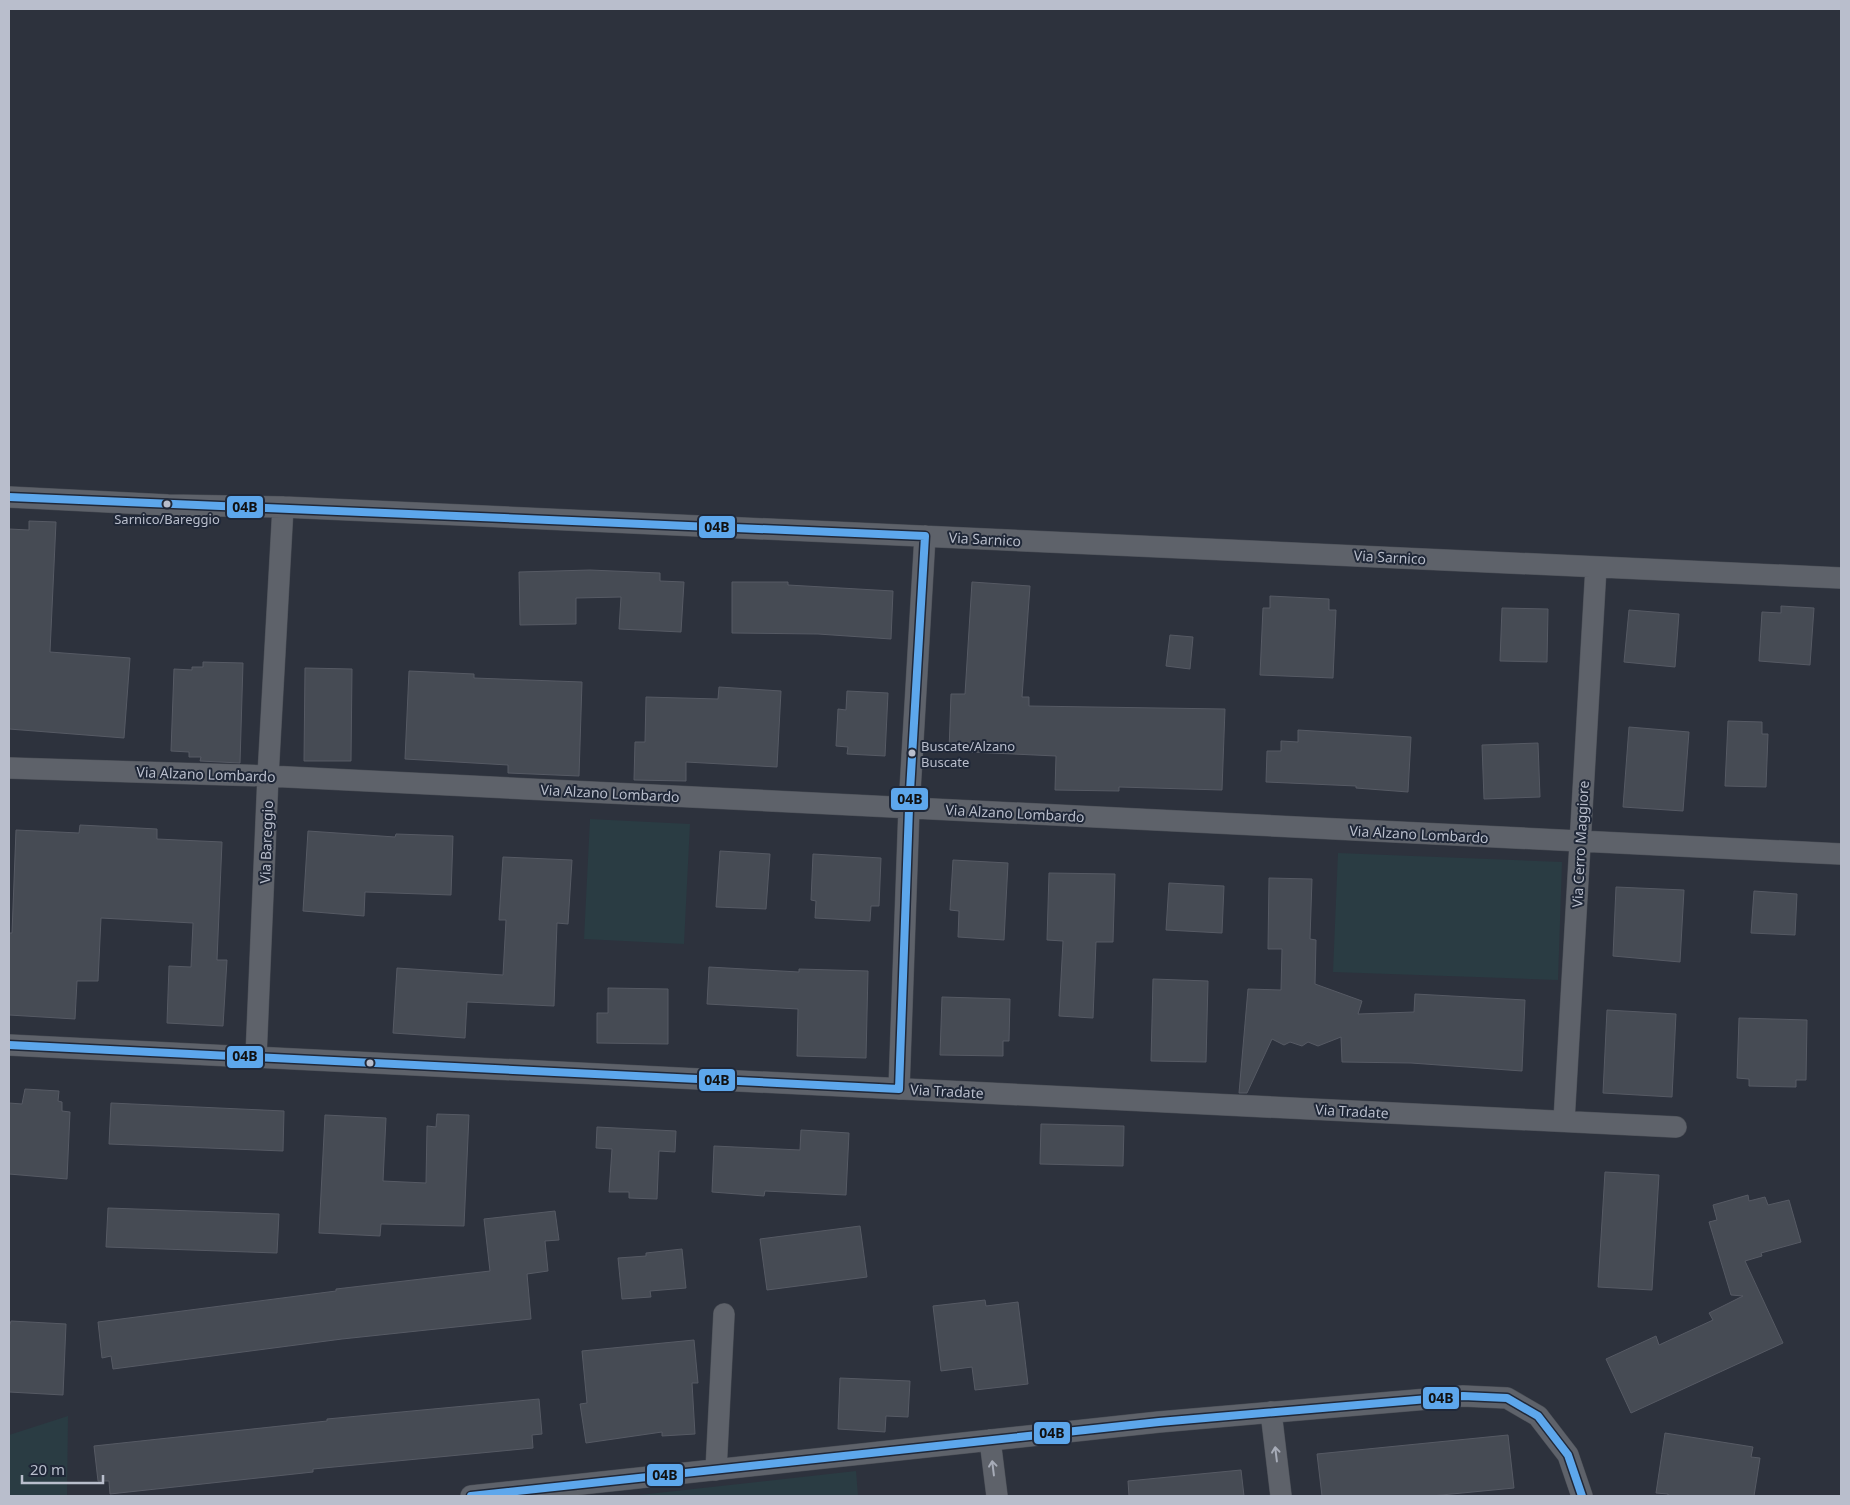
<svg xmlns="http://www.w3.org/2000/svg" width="1850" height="1505" viewBox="0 0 1850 1505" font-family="'Noto Sans',sans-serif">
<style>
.green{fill:#2a3c43}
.building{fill:#464b54;stroke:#565a64}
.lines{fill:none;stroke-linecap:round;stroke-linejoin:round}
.minor-casing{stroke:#4a4e56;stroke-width:22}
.minor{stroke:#5e626a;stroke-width:21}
.bus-1-casing{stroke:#202838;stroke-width:11}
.bus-1{stroke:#5da7ec;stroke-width:8}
.oneway{stroke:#a7acb8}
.bus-dot{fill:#b9becc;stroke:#202838;stroke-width:2}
.labels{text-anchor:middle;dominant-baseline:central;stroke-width:4;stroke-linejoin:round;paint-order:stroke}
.bus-label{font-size:13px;fill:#b9becc;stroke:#202838}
.street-label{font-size:14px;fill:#b9becc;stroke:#202838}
.line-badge{stroke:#202838;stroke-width:2}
.pale-badge-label{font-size:14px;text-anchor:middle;font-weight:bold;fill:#111}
</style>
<rect width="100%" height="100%" fill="#2d323d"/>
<path class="green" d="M 590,819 L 690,824 L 684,944 L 584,939 Z
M 1338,853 L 1562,862 L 1558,980 L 1333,972 Z
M 68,1416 L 67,1496 L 9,1496 L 9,1435 Z
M 856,1471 L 858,1496 L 630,1496 Z"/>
<path class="building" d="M 29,521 L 56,522 L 50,652 L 130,658 L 124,738 L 9,729 L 9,529 L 29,530 Z
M 590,570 L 660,573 L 660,581 L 684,582 L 681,632 L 619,629 L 621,597 L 576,598 L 576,624 L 520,625 L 519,572 Z
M 732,582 L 788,582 L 788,585 L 893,591 L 891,639 L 818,634 L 732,633 Z
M 972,582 L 1030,586 L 1022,697 L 1029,697 L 1029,706 L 1225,709 L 1222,790 L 1119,787 L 1119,791 L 1055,790 L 1056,756 L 949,751 L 951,694 L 965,694 Z
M 1270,596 L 1329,599 L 1329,610 L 1336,610 L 1333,678 L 1260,675 L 1263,608 L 1270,608 Z
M 1781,606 L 1814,608 L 1810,665 L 1759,661 L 1762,612 L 1781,613 Z
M 1502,608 L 1548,609 L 1547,662 L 1500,661 Z
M 1629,610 L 1679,614 L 1675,667 L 1624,662 Z
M 1170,635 L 1193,637 L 1190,669 L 1166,666 Z
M 203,662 L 243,663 L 240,763 L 200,761 L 201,757 L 189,757 L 189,752 L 171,751 L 174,669 L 192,670 L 192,667 L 203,667 Z
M 305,668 L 352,669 L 351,761 L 304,761 Z
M 409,671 L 474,674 L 474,678 L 582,682 L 579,776 L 508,773 L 508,765 L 405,759 Z
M 719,687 L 781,691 L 777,767 L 686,762 L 686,781 L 634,780 L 635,742 L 645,742 L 646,697 L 718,699 Z
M 847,691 L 888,693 L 885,756 L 847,754 L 848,747 L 836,746 L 838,709 L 846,710 Z
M 1728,721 L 1762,722 L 1762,734 L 1768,734 L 1766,787 L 1725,786 Z
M 1629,727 L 1689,732 L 1683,811 L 1623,807 Z
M 1298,730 L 1411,737 L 1408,792 L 1356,788 L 1356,786 L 1266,782 L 1267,751 L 1281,751 L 1281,741 L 1298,742 Z
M 1538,743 L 1540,797 L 1484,799 L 1482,745 Z
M 80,825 L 157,829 L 157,839 L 222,842 L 217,960 L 227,960 L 223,1026 L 167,1023 L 169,966 L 191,967 L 193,923 L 101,918 L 98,981 L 77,981 L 75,1019 L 9,1015 L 9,933 L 12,933 L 16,830 L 79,833 Z
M 308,831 L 395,837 L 396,834 L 453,836 L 451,895 L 365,892 L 364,916 L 303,911 Z
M 720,851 L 770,854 L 766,909 L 716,907 Z
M 813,854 L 881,858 L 879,906 L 871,906 L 870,921 L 815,918 L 816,901 L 811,900 Z
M 503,857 L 572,860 L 568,924 L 557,923 L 554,1006 L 467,1002 L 465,1038 L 393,1033 L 397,968 L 503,975 L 506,920 L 499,920 Z
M 953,860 L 1008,863 L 1004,940 L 958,937 L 959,911 L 950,910 Z
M 1049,873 L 1115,874 L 1113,942 L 1096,942 L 1093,1018 L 1059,1016 L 1063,941 L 1047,940 Z
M 1269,878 L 1312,879 L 1310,939 L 1316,940 L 1315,984 L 1362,1001 L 1358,1014 L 1414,1012 L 1415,994 L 1525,1000 L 1522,1071 L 1411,1063 L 1342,1062 L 1341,1037 L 1318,1046 L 1308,1042 L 1302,1046 L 1290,1042 L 1284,1045 L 1272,1039 L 1247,1093 L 1239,1093 L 1248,989 L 1281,990 L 1282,949 L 1268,949 Z
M 1169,883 L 1224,886 L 1222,933 L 1166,930 Z
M 1616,887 L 1684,890 L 1680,962 L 1613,956 Z
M 1754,891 L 1797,894 L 1795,935 L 1751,933 Z
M 709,967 L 799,972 L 799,969 L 868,971 L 866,1058 L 797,1056 L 798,1009 L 707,1004 Z
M 1153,979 L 1208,981 L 1206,1062 L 1151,1061 Z
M 608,988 L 668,989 L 668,1044 L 597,1043 L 597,1013 L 608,1013 Z
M 942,997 L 1010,999 L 1009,1041 L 1003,1041 L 1003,1056 L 940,1055 Z
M 1607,1010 L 1676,1014 L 1672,1097 L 1603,1093 Z
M 1739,1018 L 1807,1020 L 1806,1080 L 1796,1080 L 1796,1087 L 1749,1086 L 1749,1079 L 1737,1078 Z
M 25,1089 L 59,1091 L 58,1101 L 62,1102 L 62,1111 L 70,1112 L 67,1179 L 9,1174 L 9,1103 L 22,1104 Z
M 111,1103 L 284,1111 L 283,1151 L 109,1144 Z
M 437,1114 L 469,1115 L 464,1226 L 381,1224 L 380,1236 L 319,1233 L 325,1115 L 386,1118 L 383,1181 L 426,1183 L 427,1126 L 436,1127 Z
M 1041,1124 L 1124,1126 L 1123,1166 L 1040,1164 Z
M 597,1127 L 676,1131 L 675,1152 L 659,1151 L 657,1199 L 629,1198 L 629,1192 L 609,1192 L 612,1149 L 596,1148 Z
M 801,1130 L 849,1133 L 846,1195 L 765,1191 L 764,1196 L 712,1192 L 714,1146 L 800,1150 Z
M 1605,1172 L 1659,1175 L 1652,1290 L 1598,1287 Z
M 1748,1195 L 1749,1201 L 1765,1197 L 1768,1205 L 1789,1200 L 1801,1242 L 1761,1253 L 1762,1256 L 1745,1261 L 1783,1343 L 1631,1413 L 1606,1359 L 1656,1336 L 1659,1345 L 1713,1320 L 1709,1313 L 1743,1296 L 1731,1295 L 1709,1222 L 1717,1220 L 1713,1205 Z
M 108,1208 L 279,1214 L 277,1253 L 106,1247 Z
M 555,1211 L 559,1240 L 545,1241 L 548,1271 L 527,1274 L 531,1319 L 342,1339 L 113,1369 L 111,1356 L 102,1358 L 98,1322 L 336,1291 L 336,1289 L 490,1271 L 484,1219 Z
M 860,1226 L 867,1277 L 767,1290 L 760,1239 Z
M 682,1249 L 686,1288 L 650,1291 L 651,1297 L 622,1299 L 618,1258 L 646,1256 L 646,1253 Z
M 985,1300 L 986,1306 L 1018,1302 L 1028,1384 L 975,1390 L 972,1367 L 941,1371 L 933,1306 Z
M 11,1321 L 66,1324 L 63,1395 L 9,1392 L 9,1327 Z
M 694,1340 L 698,1383 L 692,1383 L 695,1434 L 662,1436 L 662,1432 L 586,1443 L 580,1404 L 587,1403 L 582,1351 Z
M 840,1378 L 910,1381 L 908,1417 L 886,1416 L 885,1432 L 838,1429 Z
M 539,1399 L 542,1434 L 532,1435 L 533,1448 L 313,1469 L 313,1472 L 110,1494 L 109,1481 L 98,1481 L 94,1446 L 327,1421 L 327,1419 Z
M 1665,1433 L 1753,1447 L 1751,1457 L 1760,1458 L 1754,1496 L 1668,1496 L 1668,1494 L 1656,1493 Z
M 1508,1435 L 1514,1488 L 1431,1496 L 1322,1496 L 1317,1454 Z
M 1241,1470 L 1244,1496 L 1129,1496 L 1128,1481 Z"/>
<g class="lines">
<defs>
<path id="minor" d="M 9,497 L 168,505 L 283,507 L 1841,578
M 9,768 L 268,776 L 1841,854
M 9,1045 L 1676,1127
M 256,1057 L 268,776 L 283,507
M 899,1089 L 909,808 L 925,536
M 1564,1121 L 1596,567
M 1271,1412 L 1281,1496
M 990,1440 L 997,1496
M 716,1470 L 724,1314
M 471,1496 L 1159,1422 L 1463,1396 L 1507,1398 L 1538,1416 L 1568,1455 L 1582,1496"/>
</defs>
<use href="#minor" class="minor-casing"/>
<use href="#minor" class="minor"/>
<defs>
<path id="bus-1" d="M 9,497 L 925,536 L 909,808 L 899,1089 L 9,1045
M 471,1496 L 1159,1422 L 1463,1396 L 1507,1398 L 1538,1416 L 1568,1455 L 1582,1496"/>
</defs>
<use href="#bus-1" class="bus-1-casing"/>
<use href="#bus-1" class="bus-1"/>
</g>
<defs><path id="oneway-shaft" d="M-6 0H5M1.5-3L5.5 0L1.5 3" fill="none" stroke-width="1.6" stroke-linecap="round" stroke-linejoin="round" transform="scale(1.25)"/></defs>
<g class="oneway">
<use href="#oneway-shaft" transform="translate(1276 1454) rotate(-97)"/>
<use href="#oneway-shaft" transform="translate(993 1468) rotate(-97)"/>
</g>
<g class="bus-dot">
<circle cx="167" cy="504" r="4.5"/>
<circle cx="912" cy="753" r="4.5"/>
<circle cx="370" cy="1063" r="4.5"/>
</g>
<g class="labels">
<g class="bus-label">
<text x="167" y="519">Sarnico/Bareggio</text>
<text x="921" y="746" text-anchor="start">Buscate/Alzano<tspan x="921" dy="16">Buscate</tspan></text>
</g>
<g class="street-label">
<text transform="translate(985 539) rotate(3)">Via Sarnico</text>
<text transform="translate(1390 557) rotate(3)">Via Sarnico</text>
<text transform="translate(206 774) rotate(2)">Via Alzano Lombardo</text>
<text transform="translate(610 793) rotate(3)">Via Alzano Lombardo</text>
<text transform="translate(1015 813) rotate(3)">Via Alzano Lombardo</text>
<text transform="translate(1419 834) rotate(3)">Via Alzano Lombardo</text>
<text transform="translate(266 842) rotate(-88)">Via Bareggio</text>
<text transform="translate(1580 844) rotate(-87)">Via Cerro Maggiore</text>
<text transform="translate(947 1091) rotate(3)">Via Tradate</text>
<text transform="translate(1352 1111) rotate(3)">Via Tradate</text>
</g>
</g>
<g class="line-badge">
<rect x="226" y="495" width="38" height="24" rx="5" fill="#5da7ec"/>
<rect x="698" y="515" width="38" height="24" rx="5" fill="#5da7ec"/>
<rect x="890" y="787" width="39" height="24" rx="5" fill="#5da7ec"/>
<rect x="226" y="1045" width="38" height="24" rx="5" fill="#5da7ec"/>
<rect x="698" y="1068" width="38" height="24" rx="5" fill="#5da7ec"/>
<rect x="1422" y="1386" width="38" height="24" rx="5" fill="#5da7ec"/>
<rect x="1033" y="1421" width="38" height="24" rx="5" fill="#5da7ec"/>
<rect x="646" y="1463" width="38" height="24" rx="5" fill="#5da7ec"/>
</g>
<g class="pale-badge-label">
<text x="245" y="512">04B</text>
<text x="717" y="532">04B</text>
<text x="910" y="804">04B</text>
<text x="245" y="1061">04B</text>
<text x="717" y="1085">04B</text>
<text x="1441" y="1403">04B</text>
<text x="1052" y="1438">04B</text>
<text x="665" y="1480">04B</text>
</g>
<rect width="1850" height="1505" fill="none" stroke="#b9becc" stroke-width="20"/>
<path d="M22 1475v8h81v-8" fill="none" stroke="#b9becc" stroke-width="2.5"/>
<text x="30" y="1475" font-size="15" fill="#b9becc" stroke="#202838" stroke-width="4" paint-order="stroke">20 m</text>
</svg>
